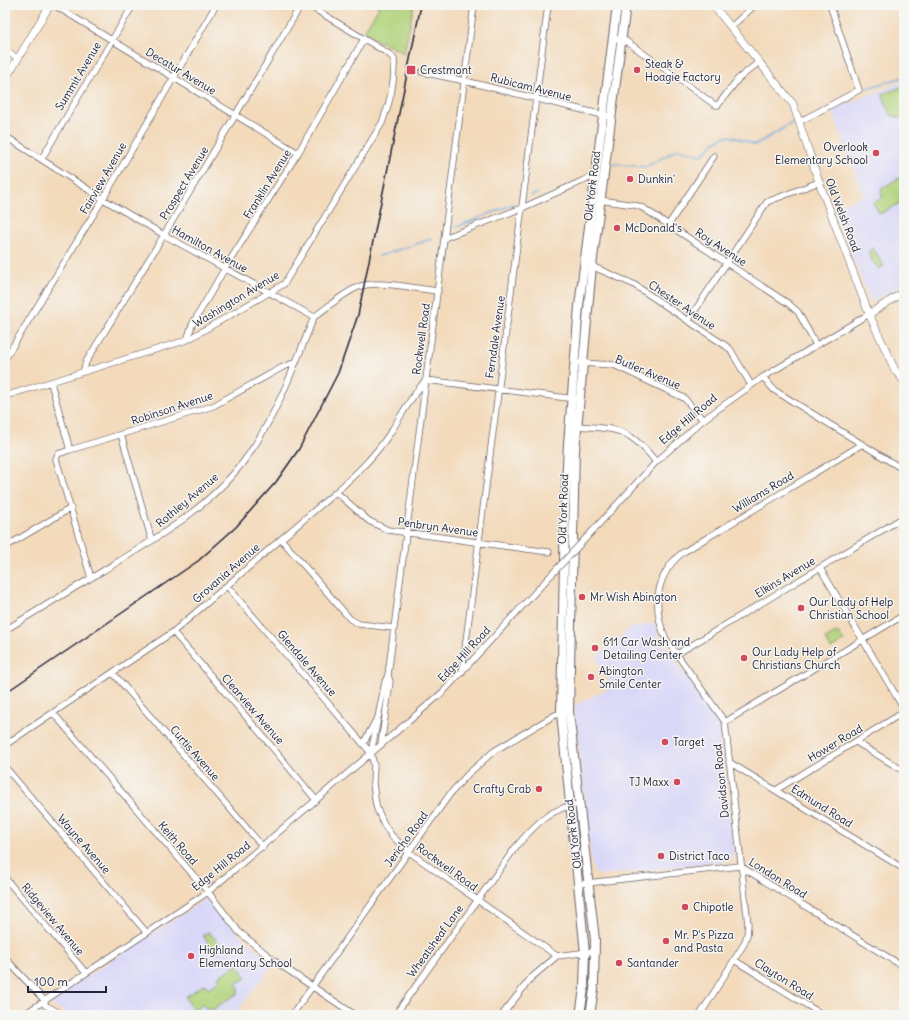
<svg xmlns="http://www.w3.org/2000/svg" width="909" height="1020" viewBox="0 0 909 1020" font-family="Delius,sans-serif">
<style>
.built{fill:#d9d7f8}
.green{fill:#b1d37b;stroke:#6a7a5b}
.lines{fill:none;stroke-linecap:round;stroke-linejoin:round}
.stream{stroke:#67abdc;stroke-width:1.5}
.minor-casing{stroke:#6b6268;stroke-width:7}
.major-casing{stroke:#6b6268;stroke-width:8}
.highway-casing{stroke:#6b6268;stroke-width:10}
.minor{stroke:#fff;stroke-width:5.5}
.major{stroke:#fff;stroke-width:7}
.highway{stroke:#fff;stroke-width:8}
.rail{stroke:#22223b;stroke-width:1.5}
.minor-bridge-casing{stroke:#6b6268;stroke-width:7;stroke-linecap:butt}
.minor-bridge{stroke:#fff;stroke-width:5.5}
.poi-dot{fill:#d1495b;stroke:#f6f6f2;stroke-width:1.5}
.labels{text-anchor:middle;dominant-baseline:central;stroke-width:3;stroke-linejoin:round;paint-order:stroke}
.poi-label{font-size:11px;fill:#22223b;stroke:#f6f6f2;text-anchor:start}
.street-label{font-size:11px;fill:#22223b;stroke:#f6f6f2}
</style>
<rect width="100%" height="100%" fill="#f6f6f2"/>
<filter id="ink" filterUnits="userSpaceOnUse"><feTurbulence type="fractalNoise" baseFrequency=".025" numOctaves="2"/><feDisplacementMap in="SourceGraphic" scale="8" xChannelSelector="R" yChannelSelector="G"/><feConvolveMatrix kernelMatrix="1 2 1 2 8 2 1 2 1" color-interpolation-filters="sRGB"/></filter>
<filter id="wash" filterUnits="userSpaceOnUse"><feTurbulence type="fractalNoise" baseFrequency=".012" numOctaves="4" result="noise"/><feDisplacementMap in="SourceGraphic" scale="16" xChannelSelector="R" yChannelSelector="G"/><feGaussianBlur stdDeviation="0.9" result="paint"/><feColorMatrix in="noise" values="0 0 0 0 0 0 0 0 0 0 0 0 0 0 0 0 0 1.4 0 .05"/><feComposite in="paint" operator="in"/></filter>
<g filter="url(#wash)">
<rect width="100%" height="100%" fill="#f3dabb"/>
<path class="built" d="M 904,81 L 904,284 L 871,302 L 833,207 L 864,196 L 832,110 Z
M 654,623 L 661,641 L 718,721 L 734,851 L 732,858 L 727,861 L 600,875 L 594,872 L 592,865 L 574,706 L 613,686 L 596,658 L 631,628 Z
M 207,898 L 238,933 L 273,964 L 235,1015 L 70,1015 L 51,1004 L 56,997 Z"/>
<path class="green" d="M 376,5 L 414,5 L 404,53 L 363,33 L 379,7 Z
M 904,86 L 904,120 L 891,115 L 882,94 Z
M 904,175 L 904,201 L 880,214 L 873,203 L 883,197 L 881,193 L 882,188 Z
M 873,248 L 884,266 L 879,269 L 872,261 L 868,251 Z
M 838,632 L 844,641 L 831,649 L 825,639 Z
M 209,932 L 217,941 L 220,949 L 215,953 L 203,935 Z
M 238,964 L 246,978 L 236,984 L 239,988 L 238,993 L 212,1010 L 206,1008 L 203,1004 L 194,1011 L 185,997 L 205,984 L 208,988 L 220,981 L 218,977 Z"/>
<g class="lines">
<path class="stream" d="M 867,88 L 904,77
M 614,164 L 646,167 L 678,149 L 702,155 C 725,131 725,133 755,145 L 792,123
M 531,196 L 538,193
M 454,228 L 514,204
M 379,256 L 432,239"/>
</g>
</g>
<g filter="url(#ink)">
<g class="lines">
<defs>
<path id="minor" d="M 54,5 L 298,153
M 474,5 L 388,675 L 385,682 L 371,753 L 374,766 L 373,783 L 375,799 L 377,809 L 385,826 L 392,836 L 409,852 L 557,956
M 731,27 L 755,5
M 613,38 L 626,41 L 633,46 L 715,105 L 718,105 L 738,79 L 759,62
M 5,51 L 18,58
M 422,72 L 465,81 L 611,117
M 799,122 L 859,90 L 830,5
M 5,136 L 103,199 L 164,235 L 314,317 C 328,307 342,294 358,287 C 378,279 416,289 438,291
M 42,158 L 133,5
M 599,200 L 635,205 L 643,208 L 789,304 L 798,312 L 816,345
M 669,224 L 714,156
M 444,238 L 522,208 L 589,178 L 596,177
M 589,265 L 633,284 L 726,346 L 730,349 L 751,385
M 688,321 L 767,202 L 819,182
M 187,340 L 192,325 L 225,268 L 298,153 L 364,39
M 5,359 L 103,199 L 216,5
M 580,363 L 614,365 L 631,373 L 684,398 L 703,420
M 83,372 L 86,362 L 164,235 L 301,5
M 763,377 L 774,390 L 904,470
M 51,383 L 70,450 L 58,454 L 56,459 L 91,578
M 5,396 L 187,340 L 284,284 L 382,123 C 390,103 395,80 394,59 L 389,54 L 308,5
M 577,426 C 619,429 629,428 656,462
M 121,434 L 152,541
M 70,450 L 213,406 L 281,368 L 296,362
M 336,492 L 369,521 L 388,530 L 549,552
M 586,538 L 656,462 L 703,420 L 763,377 L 869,314
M 281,539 L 350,619 L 359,624 L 394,628
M 5,547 L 71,508
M 820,568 L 904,709
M 227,586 L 371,753
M 173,632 L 262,735 L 316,800
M 5,636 L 7,629 C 38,610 69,591 101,572 C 154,540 213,506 249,454 C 278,412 295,364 314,317
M 677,654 L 904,517
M 462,672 L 548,5
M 113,673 L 263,847
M 54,714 L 208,892 L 239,932 L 276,962 L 355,1015
M 725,722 L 904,615
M 856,742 L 904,771
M 363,744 L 376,720
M 5,745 L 173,632 L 336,492 C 356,474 375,456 390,433 C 402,415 411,396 426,380 L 575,399
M 381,745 L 390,682 L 388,675
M 729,762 L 904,869
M 5,767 L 147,933
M 776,790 L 904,712
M 5,878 L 86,973
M 578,884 L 740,866 L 904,967
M 5,958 L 45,1001 L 45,1005 L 63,1015
M 734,960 L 823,1015
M 23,1015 L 208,892 L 443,692 L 552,574
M 292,1015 L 450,794 L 468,774 L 494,751 L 555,715 L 564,712
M 395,1015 L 515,848 C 534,826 550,807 580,804
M 502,1015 L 531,978 L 557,956 L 596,951
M 700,1015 L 744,944 L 747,935 L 748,924 L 725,722 L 666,639 C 652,609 655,575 682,553 L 861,445"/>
<path id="major" d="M 713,5 L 793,104 L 819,182 L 869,314 L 895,370 L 904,381
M 5,80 L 50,5
M 869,314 L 904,292"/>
<path id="highway" d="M 594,984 L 595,940 L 569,712 L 575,451 L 592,266 L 626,5
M 580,1015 L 584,989 L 585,953 L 561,713 L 565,508 L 568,444 L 579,306 L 617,5
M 590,1015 L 594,989"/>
</defs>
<use href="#minor" class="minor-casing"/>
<use href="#major" class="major-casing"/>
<use href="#highway" class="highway-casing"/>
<use href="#minor" class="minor"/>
<use href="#major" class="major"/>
<use href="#highway" class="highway"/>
<path class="rail" d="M 5,693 L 198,561 L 236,527 L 276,482 L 299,449 L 338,373 L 358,315 L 421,5"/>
<defs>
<path id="minor-bridge" d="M 552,574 L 586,538"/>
</defs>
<use href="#minor-bridge" class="minor-bridge-casing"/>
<use href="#minor-bridge" class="minor-bridge"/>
</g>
</g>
<g class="poi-dot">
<rect x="406" y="65" width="10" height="10" rx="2"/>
<circle cx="637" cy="70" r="4"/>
<circle cx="876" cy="153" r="4"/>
<circle cx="630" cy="179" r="4"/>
<circle cx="617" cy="228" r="4"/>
<circle cx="582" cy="597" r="4"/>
<circle cx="801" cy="608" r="4"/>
<circle cx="595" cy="648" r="4"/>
<circle cx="744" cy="658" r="4"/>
<circle cx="591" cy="677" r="4"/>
<circle cx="665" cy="742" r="4"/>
<circle cx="677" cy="782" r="4"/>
<circle cx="539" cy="789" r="4"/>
<circle cx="661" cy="856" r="4"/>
<circle cx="685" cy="907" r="4"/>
<circle cx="666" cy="941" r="4"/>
<circle cx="191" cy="956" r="4"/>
<circle cx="619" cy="963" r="4"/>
</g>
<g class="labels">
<g class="poi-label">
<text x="645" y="64">Steak &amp;<tspan x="645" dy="13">Hoagie Factory</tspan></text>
<text x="420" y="70">Crestmont</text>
<text x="868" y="147" text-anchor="end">Overlook<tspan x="868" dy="13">Elementary School</tspan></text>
<text x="638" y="179">Dunkin'</text>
<text x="625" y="228">McDonald's</text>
<text x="590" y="597">Mr Wish Abington</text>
<text x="809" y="602">Our Lady of Help<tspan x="809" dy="13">Christian School</tspan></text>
<text x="603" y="642">611 Car Wash and<tspan x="603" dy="13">Detailing Center</tspan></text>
<text x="752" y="652">Our Lady Help of<tspan x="752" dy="13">Christians Church</tspan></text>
<text x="599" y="671">Abington<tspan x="599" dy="13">Smile Center</tspan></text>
<text x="673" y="742">Target</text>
<text x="669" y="782" text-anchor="end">TJ Maxx</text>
<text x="531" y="789" text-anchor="end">Crafty Crab</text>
<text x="669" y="856">District Taco</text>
<text x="693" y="907">Chipotle</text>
<text x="674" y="935">Mr. P's Pizza<tspan x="674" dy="13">and Pasta</tspan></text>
<text x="199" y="950">Highland<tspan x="199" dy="13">Elementary School</tspan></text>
<text x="627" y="963">Santander</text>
</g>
<g class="street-label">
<text transform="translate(181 71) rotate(31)">Decatur Avenue</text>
<text transform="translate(78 76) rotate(-59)">Summit Avenue</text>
<text transform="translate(531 87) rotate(14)">Rubicam Avenue</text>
<text transform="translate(103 178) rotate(-60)">Fairview Avenue</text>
<text transform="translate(184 183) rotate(-59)">Prospect Avenue</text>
<text transform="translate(267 184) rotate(-58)">Franklin Avenue</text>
<text transform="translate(592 186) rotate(-83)">Old York Road</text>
<text transform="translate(843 215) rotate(69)">Old Welsh Road</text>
<text transform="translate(721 247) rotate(33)">Roy Avenue</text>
<text transform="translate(210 249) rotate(29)">Hamilton Avenue</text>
<text transform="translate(236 299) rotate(-31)">Washington Avenue</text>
<text transform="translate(682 305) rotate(34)">Chester Avenue</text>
<text transform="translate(495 337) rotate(-82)">Ferndale Avenue</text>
<text transform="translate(421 339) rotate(-82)">Rockwell Road</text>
<text transform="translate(648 372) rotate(23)">Butler Avenue</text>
<text transform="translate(172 408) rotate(-18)">Robinson Avenue</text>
<text transform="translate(688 419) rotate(-40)">Edge Hill Road</text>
<text transform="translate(763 492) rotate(-31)">Williams Road</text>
<text transform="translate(187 500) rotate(-40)">Rothley Avenue</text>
<text transform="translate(563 509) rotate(-88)">Old York Road</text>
<text transform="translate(438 527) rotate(8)">Penbryn Avenue</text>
<text transform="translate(226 573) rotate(-41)">Grovania Avenue</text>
<text transform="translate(785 577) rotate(-31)">Elkins Avenue</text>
<text transform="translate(464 654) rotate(-47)">Edge Hill Road</text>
<text transform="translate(307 663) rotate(49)">Glendale Avenue</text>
<text transform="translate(253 709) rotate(49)">Clearview Avenue</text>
<text transform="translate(835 743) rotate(-31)">Hower Road</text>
<text transform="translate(195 753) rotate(49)">Curtis Avenue</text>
<text transform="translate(721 781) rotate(-96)">Davidson Road</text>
<text transform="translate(822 806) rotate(32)">Edmund Road</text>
<text transform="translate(573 834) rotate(-97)">Old York Road</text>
<text transform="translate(406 839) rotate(-54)">Jericho Road</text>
<text transform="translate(178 843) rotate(49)">Keith Road</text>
<text transform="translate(84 844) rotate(49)">Wayne Avenue</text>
<text transform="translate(221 866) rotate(-39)">Edge Hill Road</text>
<text transform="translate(447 867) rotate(36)">Rockwell Road</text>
<text transform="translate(778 878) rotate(32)">London Road</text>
<text transform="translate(53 919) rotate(50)">Ridgeview Avenue</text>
<text transform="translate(435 941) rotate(-54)">Wheatsheaf Lane</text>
<text transform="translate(784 979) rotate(32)">Clayton Road</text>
</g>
</g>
<rect width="909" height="1020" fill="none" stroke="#f6f6f2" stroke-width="20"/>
<path d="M28 986v6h78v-6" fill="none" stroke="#22223b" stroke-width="2"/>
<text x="34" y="986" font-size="12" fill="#22223b" stroke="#f6f6f2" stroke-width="3" paint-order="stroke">100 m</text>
</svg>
